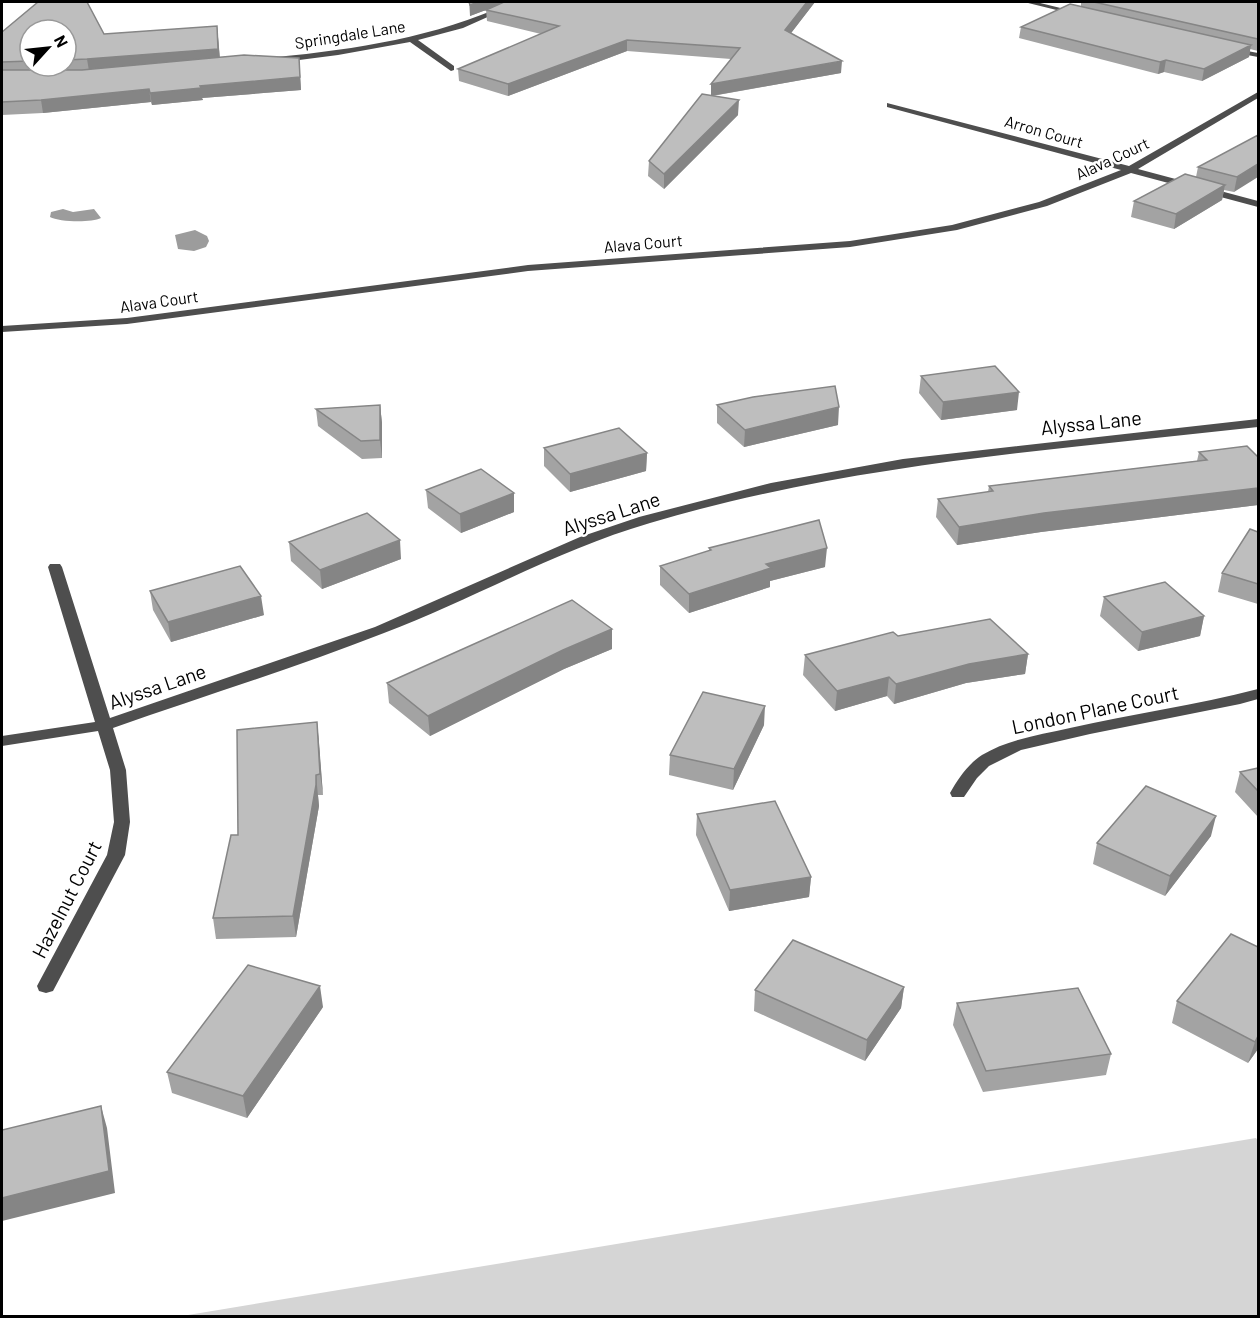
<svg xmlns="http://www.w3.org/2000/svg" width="1260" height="1318" viewBox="0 0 1260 1318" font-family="Barlow,sans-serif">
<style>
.green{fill:#d5d5d5}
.water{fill:#9c9c9c}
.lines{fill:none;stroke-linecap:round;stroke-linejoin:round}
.minor{fill:#4e4e4e;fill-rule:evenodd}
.wall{fill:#a3a3a3;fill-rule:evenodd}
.shaded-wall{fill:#858585}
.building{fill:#bebebe;stroke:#858585;stroke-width:1.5}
.labels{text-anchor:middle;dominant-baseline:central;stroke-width:5;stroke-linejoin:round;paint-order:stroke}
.far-street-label{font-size:16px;fill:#000;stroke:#fff}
.street-label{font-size:20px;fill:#000;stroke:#fff}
</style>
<rect width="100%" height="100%" fill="#fff"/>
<path class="green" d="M 1256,1138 L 1258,1141 L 1258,1316 L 182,1316 Z"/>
<path class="water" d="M 63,209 L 73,212 L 94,209 L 101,218 C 91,223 59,222 50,217 L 51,212 Z
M 195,230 L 207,236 L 209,241 L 206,247 L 194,251 L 178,249 L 175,235 Z"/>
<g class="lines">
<path class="minor" d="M 512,2 L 521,2 L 463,28 L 418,40 L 454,66 L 454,70 L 451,71 L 410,42 L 338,55 L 276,63 L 272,60 L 276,57 C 358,49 436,37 512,2 Z
M 1024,2 L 1036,2 L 1081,13 L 1077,15 Z
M 1226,47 L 1258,53 L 1258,57 L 1226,51 Z
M 1258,92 L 1258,98 L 1138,169 L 1258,201 L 1258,207 L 1131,173 L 1047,206 L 957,230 L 850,247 L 528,271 L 127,324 L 2,332 L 2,326 L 127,318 L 528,265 L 850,241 L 952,225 L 1039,202 L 1121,170 L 887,107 L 887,103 L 1129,166 Z
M 1258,419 L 1258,427 C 1054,450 847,464 650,523 C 557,550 474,599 384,633 C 295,668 203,696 113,728 L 126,770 L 130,822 L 125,855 L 53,991 L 46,993 L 39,991 L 37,986 L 107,855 L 114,822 L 110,770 L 98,731 L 2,746 L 2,736 L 95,722 L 48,567 L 50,564 L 60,564 L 62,567 L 110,718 L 375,627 L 580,537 L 639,517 L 771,483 L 903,459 Z
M 1258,689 L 1258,699 L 1240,704 L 1090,734 L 1021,750 L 989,766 L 977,778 L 964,797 L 952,797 L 950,793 C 958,779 968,764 982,755 C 1008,739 1040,735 1070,728 C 1132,714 1196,705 1258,689 Z"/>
</g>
<path class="wall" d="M 38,2 L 87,2 L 104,34 L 217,26 L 220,58 L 244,55 L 299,58 L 301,90 L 202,98 L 203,100 L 152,105 L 151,102 L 43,113 L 2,115 L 2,32 ZM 30,30 L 66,30 L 66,66 L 30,66 Z
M 469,2 L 815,2 L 791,33 L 841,73 L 712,96 L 738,115 L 664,189 L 648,176 L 649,161 L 711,96 L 731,59 L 627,51 L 508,96 L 459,81 L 458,69 L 541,34 L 487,21 L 486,10 L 491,8 L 470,16 Z
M 1081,2 L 1258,2 L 1258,51 L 1250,49 L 1249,57 L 1202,81 L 1164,72 L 1158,74 L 1019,38 L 1021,27 L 1081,6 Z
M 1258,135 L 1234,192 L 1224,190 L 1222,200 L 1174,229 L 1131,217 L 1134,201 L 1196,177 L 1198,167 Z
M 921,376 L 1017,410 L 941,420 L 919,393 Z
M 380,405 L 382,423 L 382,458 L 362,459 L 318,426 L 316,409 Z
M 717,405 L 838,425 L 744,447 L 717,423 Z
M 544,448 L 647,453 L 646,471 L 570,492 L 544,466 Z
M 1199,452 L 1258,457 L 1258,505 L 1041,532 L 957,545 L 936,517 L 938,499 L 988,492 L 989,486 L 1197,461 Z
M 426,490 L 514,493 L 514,512 L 461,533 L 428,508 Z
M 1258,532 L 1258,604 L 1218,592 L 1222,573 Z
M 289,542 L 401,559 L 322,589 L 291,561 Z
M 709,548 L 825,567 L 770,581 L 770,587 L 689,613 L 660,585 L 660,566 L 709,551 Z
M 150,591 L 264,615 L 171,642 L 153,610 Z
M 1104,597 L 1204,616 L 1200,636 L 1138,651 L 1100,616 Z
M 898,636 L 1028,654 L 1025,674 L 966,683 L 894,704 L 887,696 L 835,711 L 803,675 L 805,655 Z
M 612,649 L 564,669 L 430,736 L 389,703 L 387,683 Z
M 317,722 L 323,795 L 318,795 L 319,806 L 296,937 L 216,939 L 213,918 L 238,835 Z
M 764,725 L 733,790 L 669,775 L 670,755 Z
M 1258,768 L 1258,817 L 1235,792 L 1240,772 Z
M 697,814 L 811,877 L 809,897 L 729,911 L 696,835 Z
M 1211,836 L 1165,896 L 1093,864 L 1097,843 Z
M 1231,934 L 1258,1049 L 1248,1063 L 1172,1023 L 1177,1001 Z
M 904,987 L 901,1008 L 865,1061 L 754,1011 L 755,990 Z
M 957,1003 L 1111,1054 L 1106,1075 L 983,1092 L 953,1025 Z
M 323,1007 L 247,1118 L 172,1093 L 167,1072 Z"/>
<path class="shaded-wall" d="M 478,2 L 507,2 L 470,16 L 470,5 Z
M 807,2 L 815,2 L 785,41 L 785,30 Z
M 217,26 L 220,61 L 89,71 L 87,59 Z
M 627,40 L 627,51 L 508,96 L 508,84 Z
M 1251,45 L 1249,57 L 1202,81 L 1204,69 Z
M 299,58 L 301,90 L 202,98 L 203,100 L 152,105 L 150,93 L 200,86 Z
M 1166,60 L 1164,72 L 1158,74 L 1160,62 Z
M 842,61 L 841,73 L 711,96 L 711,84 Z
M 149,89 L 151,102 L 43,113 L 41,100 Z
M 739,100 L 738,115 L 664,189 L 664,174 Z
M 1258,164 L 1258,177 L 1234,192 L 1237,177 Z
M 1225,185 L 1222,200 L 1174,229 L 1176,214 Z
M 1019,392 L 1017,410 L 941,420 L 943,402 Z
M 380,405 L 382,423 L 382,458 L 380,440 Z
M 839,407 L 838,425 L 744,447 L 745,430 Z
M 647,453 L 646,471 L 570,492 L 570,474 Z
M 1258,488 L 1258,505 L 1041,532 L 957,545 L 959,527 L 1044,513 Z
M 514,493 L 514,512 L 461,533 L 460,514 Z
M 400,540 L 401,559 L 322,589 L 320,570 Z
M 827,548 L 825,567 L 770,581 L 770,587 L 689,613 L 689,594 L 766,564 Z
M 261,596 L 264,615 L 171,642 L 168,622 Z
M 1204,616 L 1200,636 L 1138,651 L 1142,632 Z
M 612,629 L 612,649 L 564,669 L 430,736 L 428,716 L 563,650 Z
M 1028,654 L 1025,674 L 966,683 L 894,704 L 896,684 L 969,664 Z
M 889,677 L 887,696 L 835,711 L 837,691 Z
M 765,706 L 764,725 L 733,790 L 734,769 Z
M 317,722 L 319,742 L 323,795 L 320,774 Z
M 316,775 L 319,806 L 296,937 L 293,916 Z
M 1216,816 L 1211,836 L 1165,896 L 1170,876 Z
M 811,877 L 809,897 L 729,911 L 730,890 Z
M 320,986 L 323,1007 L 247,1118 L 243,1096 Z
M 904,987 L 901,1008 L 865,1061 L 867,1040 Z
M 1258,1036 L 1258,1049 L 1248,1063 L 1255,1042 Z
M 101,1106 L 107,1128 L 115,1193 L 2,1221 L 2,1198 Z"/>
<path class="building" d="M 38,2 L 87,2 L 104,34 L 217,26 L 218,49 L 87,59 L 66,60 L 66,30 L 30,30 L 30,61 L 2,62 L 2,32 Z
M 469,2 L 478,2 L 470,5 Z
M 504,2 L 807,2 L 785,30 L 842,61 L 711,84 L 740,48 L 627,40 L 508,84 L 458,69 L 559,26 L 486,10 Z
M 1094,2 L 1258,2 L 1258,39 Z
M 1070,4 L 1251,45 L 1204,69 L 1166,60 L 1160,62 L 1021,27 Z
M 244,55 L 299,58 L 300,77 L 200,86 L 201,88 L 150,93 L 149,89 L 41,100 L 2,102 L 2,70 L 82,70 Z
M 702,94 L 739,100 L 664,174 L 649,161 Z
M 1258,135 L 1258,164 L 1237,177 L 1198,167 Z
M 1185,174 L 1225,185 L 1176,214 L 1134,201 Z
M 995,366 L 1019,392 L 943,402 L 921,376 Z
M 835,386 L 839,407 L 745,430 L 717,405 L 753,397 Z
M 380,405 L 380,440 L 361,441 L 316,409 Z
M 619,428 L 647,453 L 570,474 L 544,448 Z
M 1247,446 L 1258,457 L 1258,488 L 1044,513 L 959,527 L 938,499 L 993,491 L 989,486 L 1207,460 L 1199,452 Z
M 481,469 L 514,493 L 460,514 L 426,490 Z
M 367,513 L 400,540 L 320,570 L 289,542 Z
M 819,520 L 827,548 L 766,564 L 771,568 L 689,594 L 660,566 L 711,550 L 709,548 Z
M 1250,529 L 1258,532 L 1258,584 L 1222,573 Z
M 240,566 L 261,596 L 168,622 L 150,591 Z
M 1165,582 L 1204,616 L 1142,632 L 1104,597 Z
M 572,600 L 612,629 L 563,650 L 428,716 L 387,683 Z
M 990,619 L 1028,654 L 969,664 L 896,684 L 889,677 L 837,691 L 805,655 L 893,632 L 898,636 Z
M 703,692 L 765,706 L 734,769 L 670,755 Z
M 317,722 L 320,774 L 316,775 L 316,785 L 293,916 L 213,918 L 231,835 L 238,835 L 237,730 Z
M 1258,768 L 1258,791 L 1240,772 Z
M 1146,786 L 1216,816 L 1170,876 L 1097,843 Z
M 775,801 L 811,877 L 730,890 L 697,814 Z
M 1231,934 L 1258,947 L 1258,1036 L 1255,1042 L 1177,1001 Z
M 793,940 L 904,987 L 867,1040 L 755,990 Z
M 248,965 L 320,986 L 243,1096 L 167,1072 Z
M 1078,988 L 1111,1054 L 986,1071 L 957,1003 Z
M 101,1106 L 109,1171 L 2,1198 L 2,1130 Z"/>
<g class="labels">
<g class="far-street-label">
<text transform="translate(350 34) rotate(-9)">Springdale Lane</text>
<text transform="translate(1044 131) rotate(16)">Arron Court</text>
<text transform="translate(1112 158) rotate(-25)">Alava Court</text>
<text transform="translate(643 243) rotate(-5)">Alava Court</text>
<text transform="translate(159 301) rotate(-8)">Alava Court</text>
</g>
<g class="street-label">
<text transform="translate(1091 422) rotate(-6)">Alyssa Lane</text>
<text transform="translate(611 513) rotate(-18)">Alyssa Lane</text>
<text transform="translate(157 686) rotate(-19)">Alyssa Lane</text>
<text transform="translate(1095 709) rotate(-12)">London Plane Court</text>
<text transform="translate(66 899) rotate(-63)">Hazelnut Court</text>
</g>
</g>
<rect width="1260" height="1318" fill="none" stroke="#000000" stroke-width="6"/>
<g transform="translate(48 48) rotate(63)"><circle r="28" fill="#ffffff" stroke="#999999" stroke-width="1.5"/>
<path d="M0-4.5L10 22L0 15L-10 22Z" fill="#000000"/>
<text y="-9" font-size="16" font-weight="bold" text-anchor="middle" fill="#000000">N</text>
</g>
</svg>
